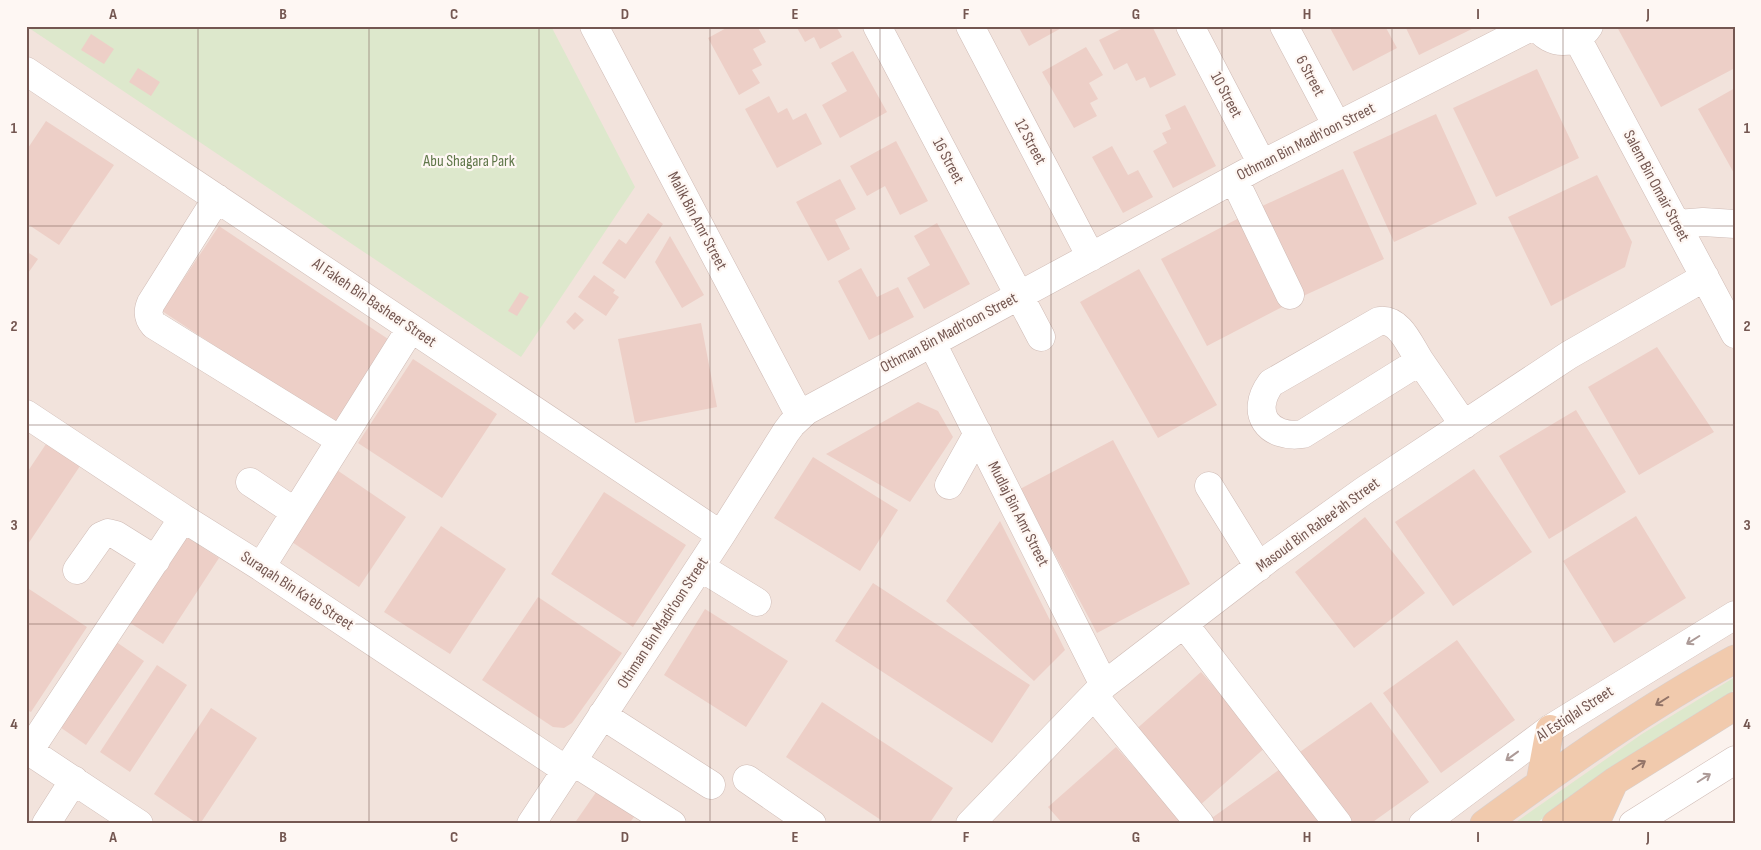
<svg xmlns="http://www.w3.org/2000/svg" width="1761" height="850" viewBox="0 0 1761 850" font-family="'Sofia Sans Condensed',sans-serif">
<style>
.residential{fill:#f2e3dc}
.green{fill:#dde8cc}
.building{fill:#edcfc7}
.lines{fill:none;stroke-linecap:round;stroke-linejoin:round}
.minor-casing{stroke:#cfbbb5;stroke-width:29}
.major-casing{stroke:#d8d0ce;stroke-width:29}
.minor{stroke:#fff;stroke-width:28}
.major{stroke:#f1caad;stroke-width:28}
.oneway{stroke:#ac9a97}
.oneway2{stroke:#937468}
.grid{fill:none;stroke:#745751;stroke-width:1;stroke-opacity:0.55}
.labels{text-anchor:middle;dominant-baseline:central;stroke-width:4.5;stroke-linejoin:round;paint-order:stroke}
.street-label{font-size:16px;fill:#745751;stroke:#fef7f3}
.park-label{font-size:16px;fill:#61784b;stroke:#fef7f3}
.neatline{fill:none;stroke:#745751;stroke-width:2}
.grid-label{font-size:16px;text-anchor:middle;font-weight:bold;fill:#745751}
</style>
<rect width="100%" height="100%" fill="#fbf2ed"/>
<path class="residential" d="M 26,26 L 1735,26 L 1735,678 L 1514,824 L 26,824 Z"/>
<path class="green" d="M 26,26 L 551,26 L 635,187 L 521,357 Z
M 1735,677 L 1735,690 L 1654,741 L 1535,824 L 1513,824 L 1642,734 Z"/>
<path class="building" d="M 730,26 L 757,26 L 766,42 L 753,49 L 762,65 L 752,70 L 760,83 L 739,95 L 708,38 Z
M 796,26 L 836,26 L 842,37 L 820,49 L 814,37 L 805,42 Z
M 1018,26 L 1065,26 L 1029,46 Z
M 1127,26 L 1152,26 L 1176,75 L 1150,88 L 1145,77 L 1136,81 L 1127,63 L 1114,70 L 1099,40 Z
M 1329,26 L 1385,26 L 1397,48 L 1353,71 Z
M 1405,26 L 1478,26 L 1419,55 Z
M 1619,26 L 1735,26 L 1735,68 L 1661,107 L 1617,27 Z
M 91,34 L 114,49 L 104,64 L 81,50 Z
M 1086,47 L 1103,75 L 1089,83 L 1098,99 L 1090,103 L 1097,116 L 1074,128 L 1042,72 Z
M 853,51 L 887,112 L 840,138 L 822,105 L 847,91 L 831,63 Z
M 138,68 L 160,82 L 151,96 L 129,82 Z
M 1537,69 L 1579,158 L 1496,197 L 1453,108 Z
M 1735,88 L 1735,175 L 1698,109 Z
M 769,96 L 778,113 L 787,108 L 793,120 L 806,113 L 822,144 L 777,168 L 745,109 Z
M 1185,105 L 1216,166 L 1173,188 L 1153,151 L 1167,143 L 1162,133 L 1171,129 L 1165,115 Z
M 1436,114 L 1477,204 L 1394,242 L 1353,152 Z
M 46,121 L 114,165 L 59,245 L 26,223 L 26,151 Z
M 896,141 L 928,201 L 900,215 L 885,186 L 867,196 L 850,166 Z
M 1112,146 L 1128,175 L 1138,170 L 1153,197 L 1123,213 L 1092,157 Z
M 1343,169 L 1384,259 L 1301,297 L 1260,207 Z
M 1597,175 L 1632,242 L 1625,267 L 1551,306 L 1508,217 Z
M 840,179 L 856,209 L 835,220 L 850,249 L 828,261 L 796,202 Z
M 648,213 L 663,224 L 625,279 L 602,263 L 619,239 L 626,244 Z
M 1241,217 L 1288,304 L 1207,346 L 1161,259 Z
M 937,223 L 970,284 L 924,309 L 907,278 L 930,265 L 914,236 Z
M 219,226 L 391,341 L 335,425 L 162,311 Z
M 670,236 L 704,295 L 682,308 L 655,262 Z
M 26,251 L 38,259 L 26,276 Z
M 861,268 L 877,297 L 898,287 L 914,317 L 869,340 L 838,281 Z
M 1139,269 L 1217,405 L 1158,438 L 1080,302 Z
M 594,275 L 615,290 L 613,293 L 619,297 L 606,316 L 578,297 Z
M 520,292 L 529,297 L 517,316 L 508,311 Z
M 575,312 L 584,320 L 574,330 L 566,322 Z
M 701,323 L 717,407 L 635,423 L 618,339 Z
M 1657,347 L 1714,432 L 1639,475 L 1588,387 Z
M 413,359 L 497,414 L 442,498 L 358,443 Z
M 918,402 L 938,411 L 953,437 L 910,502 L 826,454 Z
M 1576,410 L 1626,492 L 1549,539 L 1499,456 Z
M 1113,440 L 1190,584 L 1097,633 L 1020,489 Z
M 48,441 L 82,463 L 26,547 L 26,474 Z
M 813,457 L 898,510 L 860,571 L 774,518 Z
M 334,468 L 406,517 L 359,587 L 286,538 Z
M 1474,469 L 1532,552 L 1453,606 L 1395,522 Z
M 604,492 L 686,545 L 633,627 L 551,574 Z
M 1636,516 L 1686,598 L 1614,643 L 1563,561 Z
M 1365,517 L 1425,593 L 1354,648 L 1295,572 Z
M 1000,521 L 1065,650 L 1034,681 L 946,601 Z
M 441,526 L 506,569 L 450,654 L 384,612 Z
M 177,531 L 219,558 L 163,644 L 121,617 Z
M 873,583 L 1030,685 L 992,743 L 835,641 Z
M 26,587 L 87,627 L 31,712 L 26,710 Z
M 538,597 L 622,653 L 572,723 L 564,728 L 553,727 L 482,680 Z
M 705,609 L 788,661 L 746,727 L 664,675 Z
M 112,639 L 144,661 L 86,745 L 54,723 Z
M 1457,640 L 1515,720 L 1441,773 L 1383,693 Z
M 157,665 L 187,685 L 130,772 L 100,752 Z
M 1201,672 L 1267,746 L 1199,806 L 1133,732 Z
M 822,702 L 953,788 L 929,824 L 887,824 L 786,757 Z
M 1371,702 L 1429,782 L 1370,824 L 1347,824 L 1297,754 Z
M 211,708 L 257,738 L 200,824 L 198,824 L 154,794 Z
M 1116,747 L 1182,821 L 1178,824 L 1063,824 L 1048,807 Z
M 1283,767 L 1323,824 L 1211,824 L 1209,820 Z
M 599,788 L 636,814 L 629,824 L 574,824 Z"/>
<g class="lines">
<defs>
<path id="minor" d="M 594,26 L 800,416
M 877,26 L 1041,337
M 970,26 L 1091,257
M 1190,26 L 1262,164
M 1284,26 L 1337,126
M 1537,26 C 1550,46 1576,46 1589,26
M 1577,38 L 1735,334
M 26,71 L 721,535
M 1234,179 L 1290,295
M 217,198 L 151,303 C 147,312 148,318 154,325 L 340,440
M 1677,224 L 1703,222 L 1735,224
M 1379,321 C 1400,318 1410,346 1420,361 L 1303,434 C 1268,439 1249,413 1271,383 Z
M 932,343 L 1104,685
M 1420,361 L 1464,425
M 26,414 L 183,518 L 261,567 L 566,770
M 250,482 L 295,512
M 949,485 L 978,433
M 1209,486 L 1259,567
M 261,567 L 411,328
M 700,567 L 757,602
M 77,570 L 101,536 L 108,533 L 116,535 L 156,560
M 1184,624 L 1338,824
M 1094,696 L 1200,824
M 602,715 L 711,785
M 26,749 L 139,824
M 29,751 L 183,518
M 572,761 L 672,824
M 747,779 L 812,824
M 46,824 L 74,780
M 531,824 L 721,535 L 786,432 L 792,424 L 806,411 L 1262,164 L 1533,26
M 970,824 L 1104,685 L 1271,557 L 1365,490 L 1569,355 L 1705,277
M 1423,824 L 1550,729 L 1735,615
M 1633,824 L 1735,760"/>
<path id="major" d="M 1540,783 L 1550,729
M 1484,824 C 1565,765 1647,707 1735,659
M 1556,824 L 1615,781 L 1735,706
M 1595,824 L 1614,782"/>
</defs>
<use href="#minor" class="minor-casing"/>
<use href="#major" class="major-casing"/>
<use href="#minor" class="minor"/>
<use href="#major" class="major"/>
</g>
<defs><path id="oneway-shaft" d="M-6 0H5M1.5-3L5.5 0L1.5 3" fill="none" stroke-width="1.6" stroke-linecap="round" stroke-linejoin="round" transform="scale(1.25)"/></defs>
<g class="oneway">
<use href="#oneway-shaft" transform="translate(1693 640) rotate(148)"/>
<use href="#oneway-shaft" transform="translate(1512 756) rotate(144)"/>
<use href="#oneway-shaft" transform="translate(1704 778) rotate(-32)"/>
</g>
<g class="oneway2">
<use href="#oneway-shaft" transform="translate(1662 701) rotate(148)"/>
<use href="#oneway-shaft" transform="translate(1639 765) rotate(-32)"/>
</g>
<path class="grid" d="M 198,26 L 198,824M 369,26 L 369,824M 539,26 L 539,824M 710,26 L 710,824M 880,26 L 880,824M 1051,26 L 1051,824M 1222,26 L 1222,824M 1392,26 L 1392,824M 1563,26 L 1563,824M 26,226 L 1735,226M 26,425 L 1735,425M 26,624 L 1735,624"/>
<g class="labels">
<g class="street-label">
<text transform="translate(1310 76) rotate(62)">6 Street</text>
<text transform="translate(1226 95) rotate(62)">10 Street</text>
<text transform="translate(1030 142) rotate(62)">12 Street</text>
<text transform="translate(1306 142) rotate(-27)">Othman Bin Madh'oon Street</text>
<text transform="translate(948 161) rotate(62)">16 Street</text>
<text transform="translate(1656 186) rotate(62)">Salem Bin Omair Street</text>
<text transform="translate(697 221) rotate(62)">Malik Bin Amr Street</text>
<text transform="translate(374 303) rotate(34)">Al Fakeh Bin Basheer Street</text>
<text transform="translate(949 333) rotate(-28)">Othman Bin Madh'oon Street</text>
<text transform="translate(1018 514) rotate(63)">Mudlaj Bin Amr Street</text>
<text transform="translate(1318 525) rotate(-36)">Masoud Bin Rabee'ah Street</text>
<text transform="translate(297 591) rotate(33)">Suraqah Bin Ka'eb Street</text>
<text transform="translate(663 623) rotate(-57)">Othman Bin Madh'oon Street</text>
<text transform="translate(1575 714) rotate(-33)">Al Estiqlal Street</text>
</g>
<g class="park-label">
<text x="469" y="161">Abu Shagara Park</text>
</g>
</g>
<rect width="1761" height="850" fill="none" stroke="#fef7f3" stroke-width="55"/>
<rect x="28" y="28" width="1706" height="794" class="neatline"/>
<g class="grid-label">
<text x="113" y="19">A</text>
<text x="283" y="19">B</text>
<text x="454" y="19">C</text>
<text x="625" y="19">D</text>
<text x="795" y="19">E</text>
<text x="966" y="19">F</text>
<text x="1136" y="19">G</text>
<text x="1307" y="19">H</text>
<text x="1478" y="19">I</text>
<text x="1648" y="19">J</text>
<text x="14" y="133">1</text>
<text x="1747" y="133">1</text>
<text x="14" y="331">2</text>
<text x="1747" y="331">2</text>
<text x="14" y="530">3</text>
<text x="1747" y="530">3</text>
<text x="14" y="729">4</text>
<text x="1747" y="729">4</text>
<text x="113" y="842">A</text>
<text x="283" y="842">B</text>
<text x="454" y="842">C</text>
<text x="625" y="842">D</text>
<text x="795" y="842">E</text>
<text x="966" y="842">F</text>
<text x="1136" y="842">G</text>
<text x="1307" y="842">H</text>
<text x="1478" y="842">I</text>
<text x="1648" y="842">J</text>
</g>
</svg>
